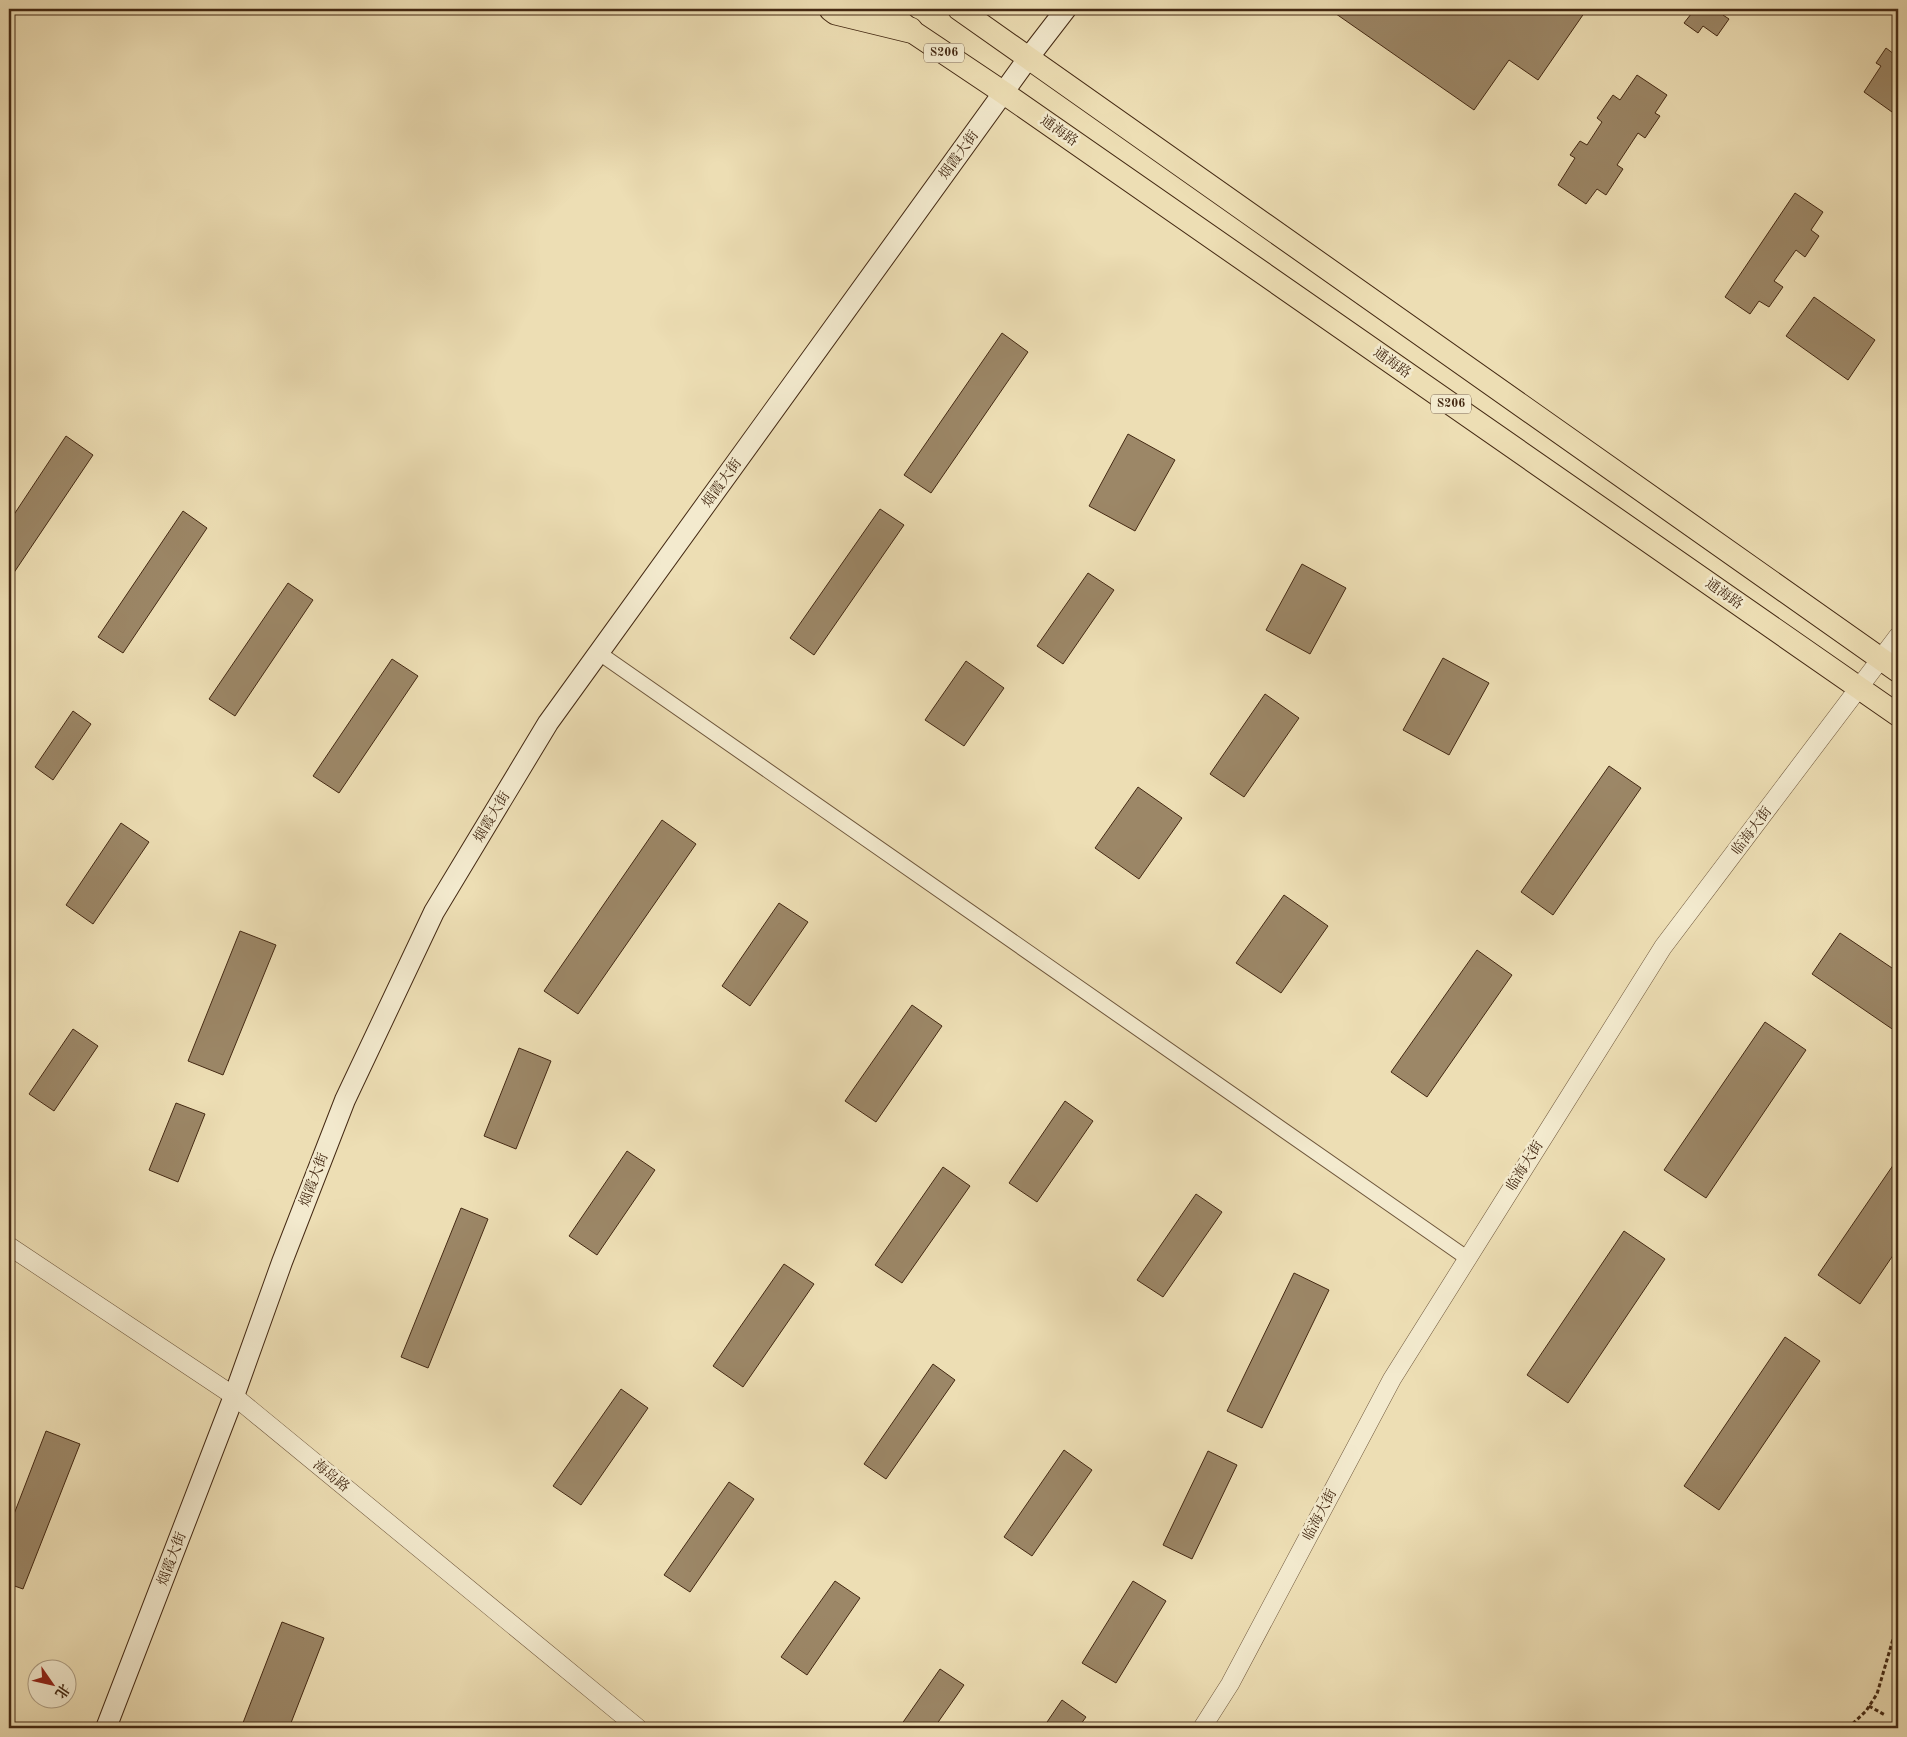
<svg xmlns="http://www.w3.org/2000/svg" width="1907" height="1737" viewBox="0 0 1907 1737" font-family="'Old Standard TT','Noto Serif SC',serif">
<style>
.building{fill:#9c8767;stroke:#442913}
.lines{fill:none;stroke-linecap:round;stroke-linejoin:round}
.minor-casing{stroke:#6e563b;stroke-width:16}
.tertiary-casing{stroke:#6e563b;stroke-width:19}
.secondary-casing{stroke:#442913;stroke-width:22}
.primary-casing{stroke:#442913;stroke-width:24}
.motorway-casing{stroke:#442913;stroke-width:27}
.path{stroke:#442913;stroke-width:3;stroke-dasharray:4 2.5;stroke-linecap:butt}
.minor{stroke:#f3eace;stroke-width:14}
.tertiary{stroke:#f3eace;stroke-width:18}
.secondary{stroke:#f3eace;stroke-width:20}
.primary{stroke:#eddeb4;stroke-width:22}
.motorway{stroke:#eddeb4;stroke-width:25}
.labels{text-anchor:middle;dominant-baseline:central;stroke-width:5;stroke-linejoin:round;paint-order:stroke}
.shield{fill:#f3eace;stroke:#78634b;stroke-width:1}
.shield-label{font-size:12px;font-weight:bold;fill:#442913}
.street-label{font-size:14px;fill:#442913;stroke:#f3eace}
</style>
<rect width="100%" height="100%" fill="#eddeb4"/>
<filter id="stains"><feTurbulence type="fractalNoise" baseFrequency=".004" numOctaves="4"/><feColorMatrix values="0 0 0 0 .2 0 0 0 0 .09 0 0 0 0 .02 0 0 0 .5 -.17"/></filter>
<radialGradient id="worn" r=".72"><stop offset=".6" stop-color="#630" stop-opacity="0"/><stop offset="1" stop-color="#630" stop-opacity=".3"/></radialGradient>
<path class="building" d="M 1329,9 L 1587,9 L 1538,80 L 1509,60 L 1474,110 Z
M 1695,9 L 1728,9 L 1723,15 L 1729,19 L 1717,36 L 1703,26 L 1698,33 L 1684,23 Z
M 1886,48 L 1898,57 L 1898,103 L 1892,112 L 1864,92 L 1881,66 L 1876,63 Z
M 1637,75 L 1667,95 L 1655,113 L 1660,116 L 1645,138 L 1638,133 L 1617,165 L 1623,169 L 1606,195 L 1597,189 L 1586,204 L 1558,185 L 1575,158 L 1570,155 L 1580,141 L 1587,145 L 1602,122 L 1597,118 L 1613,95 L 1620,100 Z
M 1795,193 L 1823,212 L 1811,230 L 1819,236 L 1805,257 L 1796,250 L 1774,281 L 1783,287 L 1769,307 L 1759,301 L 1750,314 L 1725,297 Z
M 1814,297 L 1875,340 L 1848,380 L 1786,336 Z
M 1002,333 L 1028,352 L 931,493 L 904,475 Z
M 1128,434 L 1175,460 L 1135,531 L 1089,506 Z
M 66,436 L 93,455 L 9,580 L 9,522 Z
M 880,509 L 904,525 L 814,655 L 790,638 Z
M 183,511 L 207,528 L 123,653 L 98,637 Z
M 1302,564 L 1346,588 L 1310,654 L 1266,630 Z
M 1088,573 L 1114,590 L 1063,664 L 1037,646 Z
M 288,583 L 313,600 L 235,716 L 209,699 Z
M 1443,658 L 1489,683 L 1449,755 L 1403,730 Z
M 392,659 L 418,676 L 339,793 L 313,776 Z
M 966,661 L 1004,688 L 964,746 L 925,720 Z
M 1265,694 L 1299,718 L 1244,797 L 1210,774 Z
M 73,711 L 91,724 L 53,780 L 35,767 Z
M 1609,766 L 1641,788 L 1553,915 L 1521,892 Z
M 1138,787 L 1182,818 L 1139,879 L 1095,848 Z
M 662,820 L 696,844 L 578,1014 L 544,991 Z
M 121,823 L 149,842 L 93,924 L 66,905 Z
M 1284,895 L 1328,926 L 1281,993 L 1236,963 Z
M 779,903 L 808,922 L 750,1006 L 722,986 Z
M 240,931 L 276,945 L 223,1075 L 188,1061 Z
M 1840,933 L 1898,972 L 1898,1033 L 1812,974 Z
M 1477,950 L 1512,975 L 1427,1097 L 1391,1072 Z
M 912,1005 L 942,1026 L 876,1122 L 845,1101 Z
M 1765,1022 L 1806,1050 L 1706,1198 L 1664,1170 Z
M 73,1029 L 98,1046 L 54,1111 L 29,1094 Z
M 519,1048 L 551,1061 L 516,1149 L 484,1136 Z
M 1065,1101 L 1093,1121 L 1037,1202 L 1009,1183 Z
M 176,1103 L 205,1114 L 178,1182 L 149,1170 Z
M 627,1151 L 655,1170 L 597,1255 L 569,1236 Z
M 1898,1158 L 1898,1248 L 1860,1304 L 1818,1275 Z
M 943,1167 L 970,1186 L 902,1283 L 875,1265 Z
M 1196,1194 L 1222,1212 L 1163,1297 L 1137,1280 Z
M 461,1208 L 488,1219 L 428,1368 L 401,1357 Z
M 1624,1231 L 1665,1259 L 1568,1403 L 1527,1375 Z
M 784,1264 L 814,1284 L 743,1387 L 713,1366 Z
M 1294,1273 L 1329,1290 L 1262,1428 L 1227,1411 Z
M 1785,1337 L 1820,1361 L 1719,1510 L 1684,1486 Z
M 933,1364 L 955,1380 L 886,1479 L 864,1464 Z
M 621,1389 L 648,1408 L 581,1505 L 553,1486 Z
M 46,1431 L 80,1444 L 23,1589 L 9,1584 L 9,1527 Z
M 1064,1450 L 1092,1470 L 1032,1556 L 1004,1537 Z
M 1208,1451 L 1237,1465 L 1192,1559 L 1163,1545 Z
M 729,1482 L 754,1499 L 690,1592 L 664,1575 Z
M 835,1581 L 860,1598 L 807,1675 L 781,1657 Z
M 1133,1581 L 1166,1601 L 1116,1683 L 1082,1663 Z
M 282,1622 L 324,1638 L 289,1728 L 241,1728 Z
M 940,1669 L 964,1685 L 934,1728 L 899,1728 Z
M 1062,1700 L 1086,1717 L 1078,1728 L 1043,1728 Z"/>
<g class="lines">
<defs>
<path id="minor" d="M 599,653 L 1467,1258"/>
<path id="tertiary" d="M 9,1246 L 234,1396 L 638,1728
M 1202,1728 L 1230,1684 L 1392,1379 L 1663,947 L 1898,636"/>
<path id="secondary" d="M 106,1728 L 234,1396 L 282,1262 L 345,1100 L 434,912 L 548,723 L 1029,57 L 1066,9"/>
<path id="primary" d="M 886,9 L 910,30 L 1004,93 L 1898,715
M 959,9 L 1898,671"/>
<path id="motorway" d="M 832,9 L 836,12 L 910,30"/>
</defs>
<use href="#minor" class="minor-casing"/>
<use href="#tertiary" class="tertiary-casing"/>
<use href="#secondary" class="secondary-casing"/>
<use href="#primary" class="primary-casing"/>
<use href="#motorway" class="motorway-casing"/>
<path class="path" d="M 1869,1706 L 1885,1715
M 1848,1728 L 1866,1711 L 1877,1694 L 1898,1622"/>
<use href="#minor" class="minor"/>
<use href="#tertiary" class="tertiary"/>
<use href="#secondary" class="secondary"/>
<use href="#primary" class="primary"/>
<use href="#motorway" class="motorway"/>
</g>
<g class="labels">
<g class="shield">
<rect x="924" y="43.5" width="40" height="19" rx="4"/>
<rect x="1431" y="394.5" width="40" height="19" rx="4"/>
</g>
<g class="shield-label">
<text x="944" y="53">S206</text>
<text x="1451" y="404">S206</text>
</g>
<g class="street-label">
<text transform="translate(1059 131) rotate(35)">通海路</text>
<text transform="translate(959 155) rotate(-54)">烟霞大街</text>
<text transform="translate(1392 363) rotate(35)">通海路</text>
<text transform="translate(722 483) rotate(-54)">烟霞大街</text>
<text transform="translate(1724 594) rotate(35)">通海路</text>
<text transform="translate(492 817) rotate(-59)">烟霞大街</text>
<text transform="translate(1752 831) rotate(-53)">临海大街</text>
<text transform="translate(1525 1166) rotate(-58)">临海大街</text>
<text transform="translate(314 1180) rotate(-69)">烟霞大街</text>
<text transform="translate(331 1476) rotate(39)">海岛路</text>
<text transform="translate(1320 1515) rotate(-62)">临海大街</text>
<text transform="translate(172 1559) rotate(-69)">烟霞大街</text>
</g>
</g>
<rect width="1907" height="1737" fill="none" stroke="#eddeb4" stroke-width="30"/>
<rect x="10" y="10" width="1887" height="1717" fill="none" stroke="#442913" stroke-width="2.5"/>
<rect x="15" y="15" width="1877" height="1707" fill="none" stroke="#442913"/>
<g transform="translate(52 1684) rotate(124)"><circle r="24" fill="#f3eace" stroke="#ad9d83"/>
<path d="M0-4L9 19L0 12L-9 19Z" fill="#8f2418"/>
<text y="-8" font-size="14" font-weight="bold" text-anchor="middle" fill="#442913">北</text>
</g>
<rect width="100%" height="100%" filter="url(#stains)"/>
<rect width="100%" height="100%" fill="url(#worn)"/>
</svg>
